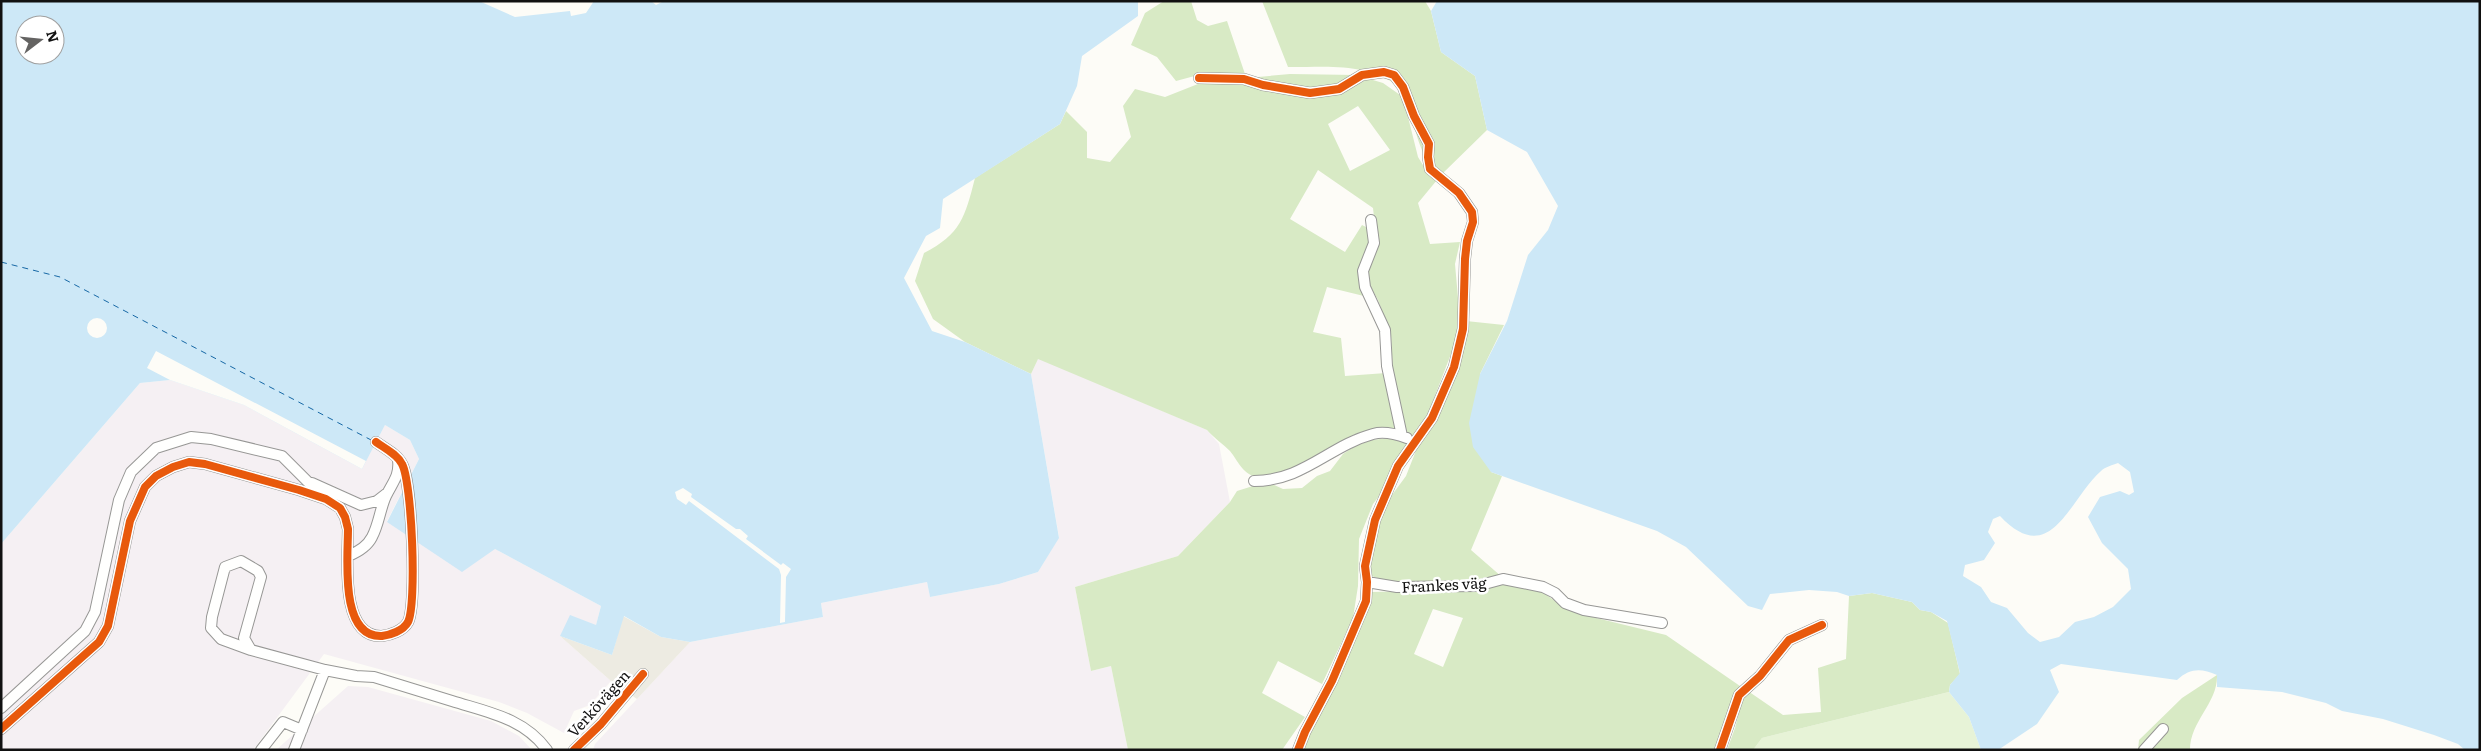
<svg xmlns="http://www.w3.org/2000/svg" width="2481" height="751" viewBox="0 0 2481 751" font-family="Literata,serif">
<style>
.industrial{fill:#f5f0f3}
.green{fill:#e7f3d7}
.forest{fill:#d8eac5;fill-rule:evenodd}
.plaza{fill:#edebe2}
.water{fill:#cde8f7;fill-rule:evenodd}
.pier{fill:#fdfcf7}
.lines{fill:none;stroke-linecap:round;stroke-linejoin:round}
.ferry{stroke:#1768a6;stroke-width:1;stroke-dasharray:6 5;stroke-linecap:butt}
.minor-casing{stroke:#979795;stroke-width:12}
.minor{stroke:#fffffe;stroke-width:10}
.cycleway-casing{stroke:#fff;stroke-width:11}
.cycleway{stroke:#e8590c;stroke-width:8}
.labels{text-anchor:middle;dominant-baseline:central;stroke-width:5;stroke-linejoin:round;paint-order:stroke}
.street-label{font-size:15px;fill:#111;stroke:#fff}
</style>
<rect width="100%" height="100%" fill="#fdfcf7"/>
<path class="industrial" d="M 1038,358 L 1207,430 L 1219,444 L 1230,502 L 1178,556 L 1075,587 L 1091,671 L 1111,666 L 1128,750 L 593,750 L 595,744 L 690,642 L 823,617 L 821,603 L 927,582 L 930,597 L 999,584 L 1038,572 L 1059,537 L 1031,374 Z
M 170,380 L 244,405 L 362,468 L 385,425 L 410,440 L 419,459 L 387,521 L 495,549 L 601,606 L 596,625 L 560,636 L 611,681 L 590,705 L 574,711 L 564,733 L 527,713 L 499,702 L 324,654 L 253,750 L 1,750 L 1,544 L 140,383 Z
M 348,686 L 368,687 L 491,721 L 519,736 L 532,750 L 276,750 Z"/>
<path class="green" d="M 1949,692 L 1969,717 L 1981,750 L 1753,750 L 1762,738 Z"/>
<path class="forest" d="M 1164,1 L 1191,1 L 1197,20 L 1208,26 L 1227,21 L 1245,74 L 1202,74 L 1176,81 L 1157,57 L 1131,45 L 1145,13 Z
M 1262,1 L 1425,1 L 1431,11 L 1441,52 L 1475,76 L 1487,130 L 1441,175 C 1416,157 1414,119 1406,90 C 1363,62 1337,67 1288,67 Z
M 1290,74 L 1356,75 L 1383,83 L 1403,97 L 1418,157 L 1426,170 L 1437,180 L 1418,203 L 1430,244 L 1460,242 L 1455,264 L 1460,320 L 1459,333 L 1428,414 L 1415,436 L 1405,433 L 1393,373 L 1391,335 L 1378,300 L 1370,286 L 1368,271 L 1377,245 L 1373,208 L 1318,170 L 1290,219 L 1345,252 L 1362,225 L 1370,229 L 1372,240 L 1360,270 L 1368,297 L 1327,287 L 1313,332 L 1341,338 L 1345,376 L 1386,373 L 1398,432 L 1390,430 C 1364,441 1280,483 1256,477 C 1242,473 1238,461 1230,451 C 1224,445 1214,438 1207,430 L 1038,359 L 1031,374 L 965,342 L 933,319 L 915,281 L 924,253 C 961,234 965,217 975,178 L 1060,124 L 1066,111 L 1087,132 L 1087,158 L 1110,162 L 1131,137 L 1123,106 L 1135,89 L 1165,97 L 1203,82 ZM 1358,106 L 1390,150 L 1350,171 L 1328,124 Z
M 1466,321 L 1504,325 L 1480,374 L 1491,472 L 1502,476 L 1471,550 L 1502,577 C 1470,585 1397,591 1368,574 L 1378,514 L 1406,476 L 1419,443 L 1435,416 Z
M 1388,438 L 1409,442 L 1397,473 L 1373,504 L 1359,539 L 1358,586 L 1353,618 L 1322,684 L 1278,661 L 1262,693 L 1305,717 L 1282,750 L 1128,750 L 1111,666 L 1091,671 L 1075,587 L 1178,556 L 1230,502 L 1237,491 L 1253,486 L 1272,484 L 1283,489 L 1302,488 L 1317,476 L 1330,471 L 1343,454 L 1355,446 L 1372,440 Z
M 1508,584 L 1544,593 L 1563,607 L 1584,615 L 1666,635 L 1740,686 L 1730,723 L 1718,750 L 1292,750 L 1301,740 L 1370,592 L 1475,590 ZM 1433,609 L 1463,618 L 1443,667 L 1414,654 Z
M 1872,593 L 1912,602 L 1920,610 L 1931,612 L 1948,623 L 1960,674 L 1950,685 L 1949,692 L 1762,738 L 1753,750 L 1727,750 L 1735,728 L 1745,689 L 1783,715 L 1821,712 L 1818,668 L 1846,659 L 1849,596 Z
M 2217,675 C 2218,703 2190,721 2190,750 L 2138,750 L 2139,740 L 2182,698 Z"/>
<path class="plaza" d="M 623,616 L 661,637 L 690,642 L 637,699 L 611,681 L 560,636 L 612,655 Z"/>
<path class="water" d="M 1,1 L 479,1 L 515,17 L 570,11 L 571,16 L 586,13 L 594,1 L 651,1 L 656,5 L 664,1 L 1138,1 L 1138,16 L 1082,56 L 1077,86 L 1060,124 L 943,199 L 940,228 L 926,236 L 904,278 L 932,331 L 965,342 L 1031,374 L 1059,538 L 1038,572 L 999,584 L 930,597 L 927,582 L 821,603 L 823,617 L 690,642 L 661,637 L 624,616 L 612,655 L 560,636 L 570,615 L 596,625 L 601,606 L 495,549 L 462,572 L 387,522 L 419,459 L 410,440 L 385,425 L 362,469 L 244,405 L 170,380 L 140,383 L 1,544 ZM 25,25 L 55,25 L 55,55 L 25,55 Z
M 1437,1 L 2480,1 L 2480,750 L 2465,750 L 2458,744 L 2434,735 L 2383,719 L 2342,711 L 2326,703 L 2282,692 L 2217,687 L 2217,675 C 2201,668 2190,668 2177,680 L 2061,664 L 2050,670 L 2059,692 L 2037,724 L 1998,750 L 1981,750 L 1969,717 L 1949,692 L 1950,685 L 1960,673 L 1947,621 L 1931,612 L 1920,610 L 1912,602 L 1872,593 L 1849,596 L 1837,592 L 1809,590 L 1770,594 L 1762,610 L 1748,606 L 1686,547 L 1657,531 L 1491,472 L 1473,447 L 1469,423 L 1480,374 L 1507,321 L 1528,255 L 1548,230 L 1558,206 L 1527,152 L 1487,130 L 1475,76 L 1441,52 L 1431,11 ZM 2118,463 L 2130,472 L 2134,492 L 2129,495 L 2120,491 L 2100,497 L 2088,517 L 2102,543 L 2128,569 L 2131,589 L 2113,607 L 2094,617 L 2075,622 L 2059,637 L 2040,642 L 2028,633 L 2007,608 L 1991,602 L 1981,587 L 1963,576 L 1965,565 L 1984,560 L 1995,543 L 1988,532 L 1993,519 L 2000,516 C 2051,570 2069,499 2101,471 C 2105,467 2113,465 2118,463 Z"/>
<path class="pier" d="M87 328a10 10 0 1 1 20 0a10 10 0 1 1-20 0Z
M 156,351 L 366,461 L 362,469 L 244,405 L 170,380 L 147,368 Z
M 683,488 L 692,494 L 691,497 L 736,529 L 740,529 L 748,536 L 746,539 L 781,565 L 783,563 L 791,569 L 786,577 L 785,622 L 780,623 L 781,575 L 779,569 L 689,501 L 686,505 L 677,499 L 675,492 Z"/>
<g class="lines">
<path class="ferry" d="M 1,262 L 60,277 L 373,441"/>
<defs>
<path id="minor" d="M 1199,78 L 1244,79 L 1263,85 L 1310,93 L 1339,89 L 1362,75 L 1384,72 L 1394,75 L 1403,87 L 1414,116 L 1429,144 L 1428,157 L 1430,169 L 1459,193 L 1472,212 L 1473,222 L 1467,241 L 1465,259 L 1463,329 L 1454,367 L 1432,418 L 1398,466 L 1375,520 L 1365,566 L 1367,582 L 1366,601 L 1332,681 L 1305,732 L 1298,750
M 1371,220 L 1374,243 L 1363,271 L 1365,287 L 1385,330 L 1387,366 L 1402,436
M 1254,481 C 1303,481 1329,446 1373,434 C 1384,431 1396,434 1407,438
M 312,483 L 361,505 L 377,501 L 386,494
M 348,556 C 358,552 367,547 372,537 C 379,524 380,509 386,496 C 392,483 400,476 398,460
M 1367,582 L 1397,587 L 1477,586 L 1503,579 L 1543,587 L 1555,593 L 1565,603 L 1584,610 L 1662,623
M 251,650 L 244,638 L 261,577 L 258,571 L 241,561 L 225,567 L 212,617 L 211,628 L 221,639 L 251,650 L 325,670 L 356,676 L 374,677 C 400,685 426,693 452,701 C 487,712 524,718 547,750
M 1,708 L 85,631 L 95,612 L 119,500 L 131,472 L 156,448 L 191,437 L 211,439 L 282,456 L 323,497
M 1,729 L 99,642 L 108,626 L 130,521 L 145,487 L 156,476 L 173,467 L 189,462 L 205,464 L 299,490 L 326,499 L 340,508 L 345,517 L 348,529 C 348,557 339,638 382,636 C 390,635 403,631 408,622 C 417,604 412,482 402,464 C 397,454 384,448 376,442
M 261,750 L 283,722 L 302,730
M 294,750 L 325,670
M 574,750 L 601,724 L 643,674
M 1720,750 L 1739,695 L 1760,676 L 1789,640 L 1822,625
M 2144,750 L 2163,729"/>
</defs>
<use href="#minor" class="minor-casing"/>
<use href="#minor" class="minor"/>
<defs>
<path id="cycleway" d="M 1199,78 L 1244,79 L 1263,85 L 1310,93 L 1339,89 L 1362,75 L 1384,72 L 1394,75 L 1403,87 L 1414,116 L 1429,144 L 1428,157 L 1430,169 L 1459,193 L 1472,212 L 1473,222 L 1467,241 L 1465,259 L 1463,329 L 1454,367 L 1432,418 L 1398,466 L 1375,520 L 1365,566 L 1367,582 L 1366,601 L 1332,681 L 1305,732 L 1298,750
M 1,729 L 99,642 L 108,626 L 130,521 L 145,487 L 156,476 L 173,467 L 189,462 L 205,464 L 299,490 L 326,499 L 340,508 L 345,517 L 348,529 C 348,557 339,638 382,636 C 390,635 403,631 408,622 C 417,604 412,482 402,464 C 397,454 384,448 376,442
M 574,750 L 601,724 L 643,674
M 1720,750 L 1739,695 L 1760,676 L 1789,640 L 1822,625"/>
</defs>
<use href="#cycleway" class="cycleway-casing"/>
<use href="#cycleway" class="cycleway"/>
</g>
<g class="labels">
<g class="street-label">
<text transform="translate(1444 584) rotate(-3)">Frankes väg</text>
<text transform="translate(598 703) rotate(-48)">Verkövägen</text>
</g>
</g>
<rect width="2481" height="751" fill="none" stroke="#111111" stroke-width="5"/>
<g transform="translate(40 40) rotate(74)"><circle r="24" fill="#ffffff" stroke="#a0a0a0"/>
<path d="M0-4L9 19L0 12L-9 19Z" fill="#646362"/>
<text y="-8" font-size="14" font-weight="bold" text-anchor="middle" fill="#111111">N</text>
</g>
</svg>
